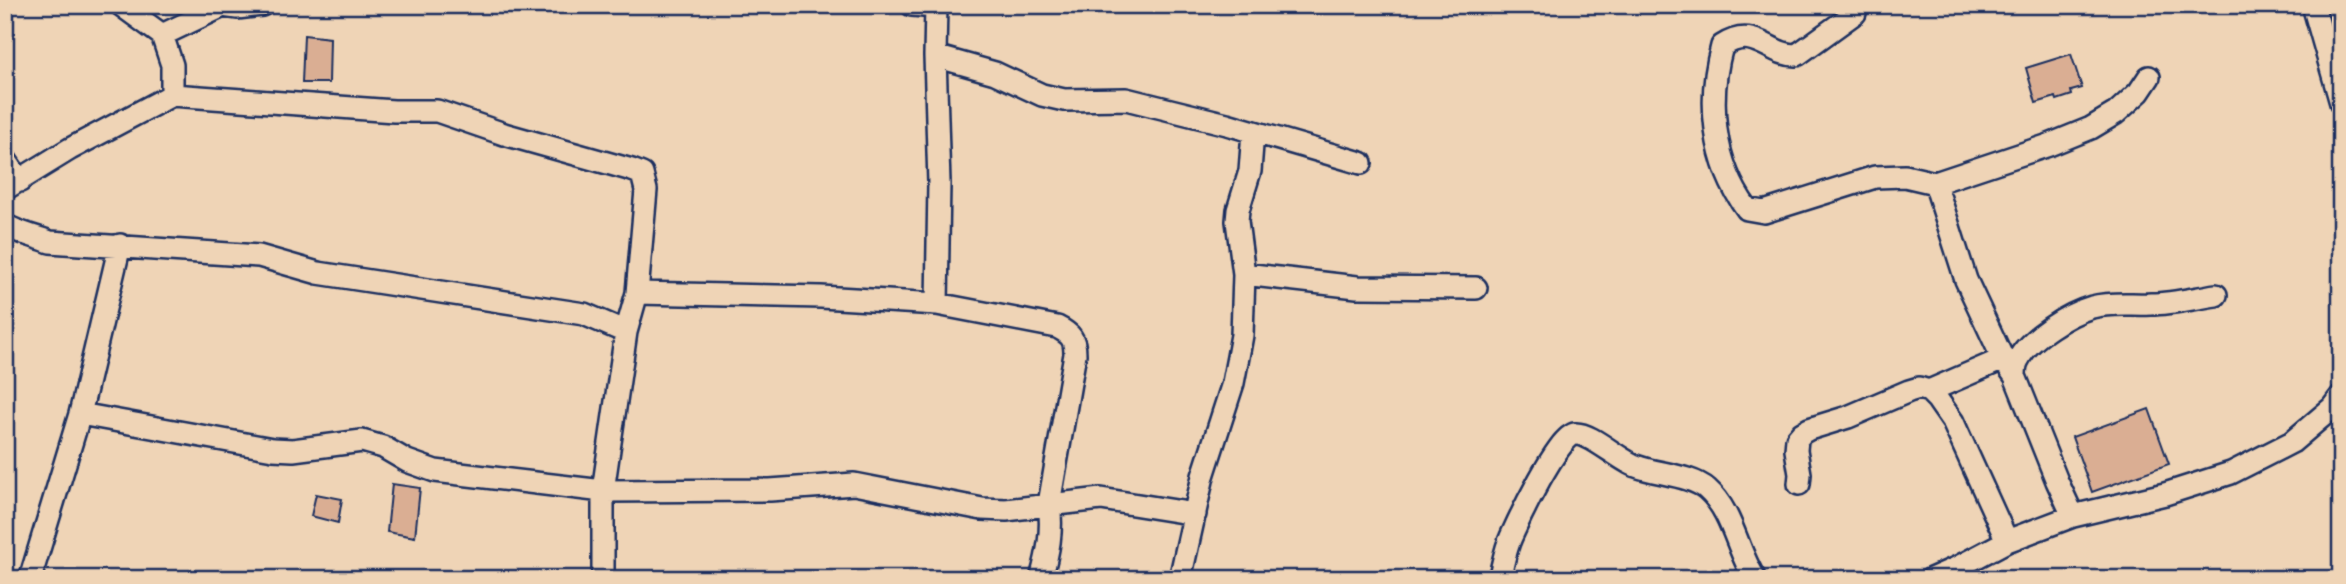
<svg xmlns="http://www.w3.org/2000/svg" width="2346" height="584" viewBox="0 0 2346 584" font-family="'Gochi Hand',sans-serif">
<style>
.building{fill:#daae93;stroke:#1b2f5e;stroke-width:2}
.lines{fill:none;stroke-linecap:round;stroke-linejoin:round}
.minor-casing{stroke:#1b2f5e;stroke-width:26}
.minor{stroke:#efd4b6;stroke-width:21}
</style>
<rect width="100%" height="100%" fill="#efd4b6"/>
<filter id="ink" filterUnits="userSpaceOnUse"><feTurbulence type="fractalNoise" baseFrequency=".0143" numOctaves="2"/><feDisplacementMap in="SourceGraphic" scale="14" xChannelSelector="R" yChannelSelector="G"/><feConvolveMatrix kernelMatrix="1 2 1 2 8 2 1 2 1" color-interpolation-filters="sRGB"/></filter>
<g filter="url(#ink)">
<path class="building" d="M 304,35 L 330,38 L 329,83 L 302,83 Z
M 2071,54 L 2082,88 L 2071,91 L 2072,95 L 2057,100 L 2056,97 L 2036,103 L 2026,68 Z
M 2149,409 L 2169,464 L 2092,492 L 2072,437 Z
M 392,484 L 420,488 L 415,537 L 387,532 Z
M 316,494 L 342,499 L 338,523 L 311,516 Z"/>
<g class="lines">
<defs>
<path id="minor" d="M 121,5 L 162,35 L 172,65 L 172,95
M 912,5 L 936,7
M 936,5 L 935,56 L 939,183 L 937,304
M 2313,5 L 2341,103
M 1855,13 L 1797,55 C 1768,56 1756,24 1722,46 C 1707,100 1713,163 1747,209 L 1764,212 L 1875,177 L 1905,176 L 1935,183 L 2049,145 L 2091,128 L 2116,113 L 2139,92 L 2149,77
M 162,35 L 223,6 L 237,8 L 262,5
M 935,56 L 995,73 L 1042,95 L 1064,100 L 1126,99 L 1227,124 L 1361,163
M 5,159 L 20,181
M 1935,183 L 1966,280 L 2003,359 L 2015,376 L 2057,481 L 2073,516
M 5,189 L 70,149 L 172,95 L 394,111 L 437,111 L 504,134 L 632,170 L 642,174 L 646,190 L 637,293 L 626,332 L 603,491 L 603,579
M 5,225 C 18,233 35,236 50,242 L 259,256 L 318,273 L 584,314 L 626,332
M 1244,274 L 1357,287 L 1476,288
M 637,293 L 821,297 L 937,304 L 1057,327 C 1071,334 1075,339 1075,354 L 1049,504 C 1053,531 1048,553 1041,579
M 2015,376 C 2015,371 2015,365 2018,360 C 2029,338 2068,314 2092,307 C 2111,302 2132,305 2151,304 C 2173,304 2195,298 2216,295
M 1929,391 L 2003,359
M 80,414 L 273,449 L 293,450 L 362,441 L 383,447 L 407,461 L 435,471 L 603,491 L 770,490 L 854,484 L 982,509 L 1006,510 L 1101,499 L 1195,514
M 1799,484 L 1800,474 L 1796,450 L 1797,439 L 1802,433 L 1809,429 L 1848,417 L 1909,391 L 1919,388 L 1929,391 L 1937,399 L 1953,422 L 2007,541
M 30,579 L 80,414 L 120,245
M 1180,579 L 1203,476 L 1233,383 L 1238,357 L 1242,335 L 1244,274 L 1237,221 L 1238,210 L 1250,171 L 1253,132
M 1499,579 C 1503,565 1505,550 1511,537 C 1519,519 1558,436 1575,434 C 1590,432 1619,460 1636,466 C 1656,474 1691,475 1707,489 C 1733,512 1737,551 1755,579
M 1931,579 L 1956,568 L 2007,541 L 2073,516 L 2165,494 L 2231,473 L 2292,442 L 2332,408 L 2341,396"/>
</defs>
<use href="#minor" class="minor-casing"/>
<use href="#minor" class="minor"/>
</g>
</g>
<rect width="2346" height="584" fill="none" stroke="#efd4b6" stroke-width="28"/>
<rect x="14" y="14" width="2318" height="556" fill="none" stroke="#1b2f5e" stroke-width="2.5" filter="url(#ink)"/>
</svg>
